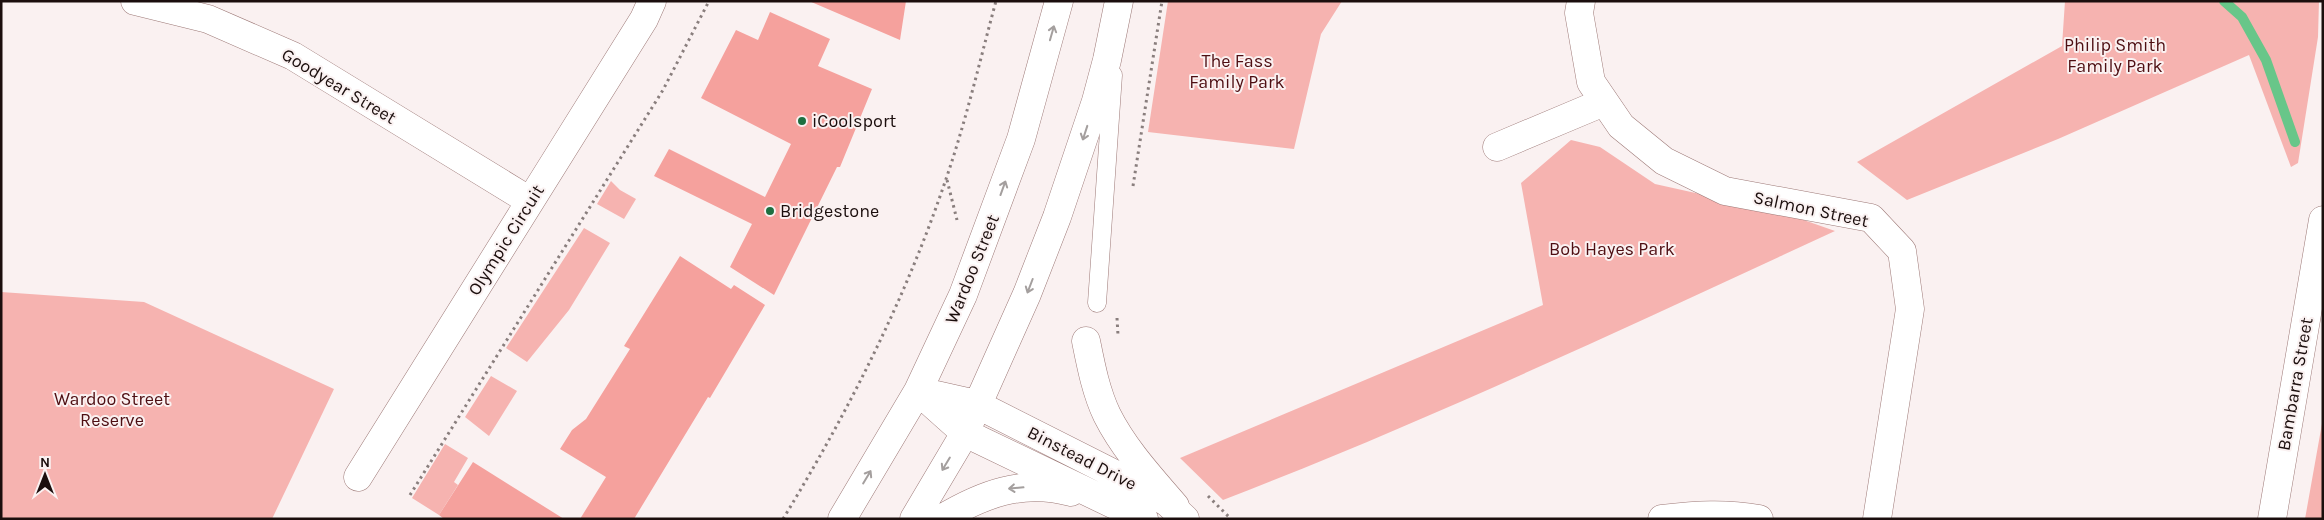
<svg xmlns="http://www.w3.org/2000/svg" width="2324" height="520" viewBox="0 0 2324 520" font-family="Karla,sans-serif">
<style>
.green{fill:#f6b3b0}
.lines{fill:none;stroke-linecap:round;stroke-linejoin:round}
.stream{stroke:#68c689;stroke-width:10}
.building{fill:#f5a19d}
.lane-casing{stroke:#9d7977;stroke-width:19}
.street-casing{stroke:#9d7977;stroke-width:29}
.secondary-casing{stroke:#9d7977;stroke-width:29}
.path{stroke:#897e7d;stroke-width:3;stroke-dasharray:2.5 4;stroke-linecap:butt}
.lane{stroke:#fff;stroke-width:18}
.street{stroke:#fff;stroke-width:28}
.secondary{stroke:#fff;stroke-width:28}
.oneway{stroke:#a49f9e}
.poi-dot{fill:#1d6f40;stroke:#faf1f1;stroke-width:2}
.labels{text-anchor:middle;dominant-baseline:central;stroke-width:4;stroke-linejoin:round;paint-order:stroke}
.park-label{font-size:18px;fill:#4e0e12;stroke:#faf1f1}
.street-label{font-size:18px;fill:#1b0e0d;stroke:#faf1f1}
.poi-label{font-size:18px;fill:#1b0e0d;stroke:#faf1f1;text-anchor:start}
</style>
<rect width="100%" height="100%" fill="#faf1f1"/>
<path class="green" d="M 1168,1 L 1342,1 L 1321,34 L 1294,149 L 1148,132 Z
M 2065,1 L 2319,1 L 2318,37 L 2298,163 L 2291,167 L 2249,55 L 2058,139 L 1907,200 L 1857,162 L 2062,46 Z
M 1571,140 L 1600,147 L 1655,184 L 1781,212 L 1835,231 C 1633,324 1431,420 1223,500 L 1180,458 L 1543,305 L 1521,183 Z
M 611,181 L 620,190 L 636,199 L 624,219 L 597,204 Z
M 584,228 L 610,243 L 569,310 L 527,362 L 506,348 Z
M 1,292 L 144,302 L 334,389 L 272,519 L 1,519 Z
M 491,376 L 517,391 L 489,436 L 465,417 Z
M 2323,418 L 2323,519 L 2305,519 Z
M 445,444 L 468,458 L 454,482 L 458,485 L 439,515 L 412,498 Z"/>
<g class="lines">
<path class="stream" d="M 2224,1 L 2242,17 L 2266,60 L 2295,142"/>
</g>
<path class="building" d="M 809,1 L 906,1 L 900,40 Z
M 770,12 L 830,39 L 818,66 L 872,89 L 840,167 L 837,167 L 774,295 L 730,267 L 752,224 L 654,176 L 669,149 L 765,197 L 791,144 L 701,98 L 736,30 L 758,40 Z
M 680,256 L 731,289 L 734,285 L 765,305 L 710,398 L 708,397 L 634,519 L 580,519 L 606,477 L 560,449 L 572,430 L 586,419 L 630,349 L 624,346 Z
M 473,462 L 564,519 L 444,519 L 439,515 Z"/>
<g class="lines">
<defs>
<path id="lane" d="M 1097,303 L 1113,75"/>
<path id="street" d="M 135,1 L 208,19 L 293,56 L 530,201
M 1581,1 L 1579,13 L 1591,82 L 1621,126 L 1664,161 L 1725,191 L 1871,218 L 1902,251 L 1910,309 L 1877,519
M 1497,147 L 1604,102
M 1086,341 C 1091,366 1096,392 1107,415 C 1124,449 1151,478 1175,506
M 358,477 L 644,19 L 652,1
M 1662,519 C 1697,515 1724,513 1759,519
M 2272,519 L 2323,220"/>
<path id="secondary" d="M 918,391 L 976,404 L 1154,494 L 1168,503 L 1185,519
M 919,392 L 965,433 L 1144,519
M 842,519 L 918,391 L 963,295 L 1021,139 L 1059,1
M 914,519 L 965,433 L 1027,294 L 1057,217 L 1096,101 L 1107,60 L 1119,1
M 941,519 C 983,494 1022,479 1071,492"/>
</defs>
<use href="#lane" class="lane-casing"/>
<use href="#street" class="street-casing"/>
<use href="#secondary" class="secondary-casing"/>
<path class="path" d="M 947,180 L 957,220
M 1133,186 L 1162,1
M 1117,318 L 1118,335
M 410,495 L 663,90 L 709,1
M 1208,496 L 1231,519
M 783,519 C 848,412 906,298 946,179 C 966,121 980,60 996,1"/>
<use href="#lane" class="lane"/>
<use href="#street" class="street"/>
<use href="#secondary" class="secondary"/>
</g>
<defs><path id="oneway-shaft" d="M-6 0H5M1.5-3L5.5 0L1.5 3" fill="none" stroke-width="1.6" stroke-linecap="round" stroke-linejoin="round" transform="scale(1.25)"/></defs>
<g class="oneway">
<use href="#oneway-shaft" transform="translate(1052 33) rotate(-74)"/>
<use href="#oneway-shaft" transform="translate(1085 133) rotate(108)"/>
<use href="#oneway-shaft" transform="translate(1003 188) rotate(-70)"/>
<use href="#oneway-shaft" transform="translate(1030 286) rotate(111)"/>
<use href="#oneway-shaft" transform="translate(946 464) rotate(121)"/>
<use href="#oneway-shaft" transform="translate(867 477) rotate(-59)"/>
<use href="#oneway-shaft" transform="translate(1016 488) rotate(175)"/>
</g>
<g class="poi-dot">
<circle cx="802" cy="121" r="5"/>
<circle cx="770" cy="211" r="5"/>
</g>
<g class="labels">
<g class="park-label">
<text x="2115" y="45">Philip Smith<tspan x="2115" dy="21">Family Park</tspan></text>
<text x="1237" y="61">The Fass<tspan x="1237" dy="21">Family Park</tspan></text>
<text x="1612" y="249">Bob Hayes Park</text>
<text x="112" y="399">Wardoo Street<tspan x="112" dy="21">Reserve</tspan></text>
</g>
<g class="street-label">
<text transform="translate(339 86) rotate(31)">Goodyear Street</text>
<text transform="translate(1811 209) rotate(12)">Salmon Street</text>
<text transform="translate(506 240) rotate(-58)">Olympic Circuit</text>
<text transform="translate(972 269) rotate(-68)">Wardoo Street</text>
<text transform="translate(2295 384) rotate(-80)">Bambarra Street</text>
<text transform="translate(1082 458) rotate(27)">Binstead Drive</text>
</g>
<g class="poi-label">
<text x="812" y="121">iCoolsport</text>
<text x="780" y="211">Bridgestone</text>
</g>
</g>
<rect width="2324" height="520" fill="none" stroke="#1b0e0d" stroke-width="5"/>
<g transform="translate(45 475)" stroke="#faf1f1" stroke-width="4" paint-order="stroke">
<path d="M0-4L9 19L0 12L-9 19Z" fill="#1b0e0d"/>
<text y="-8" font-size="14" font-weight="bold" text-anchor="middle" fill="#1b0e0d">N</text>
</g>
</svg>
